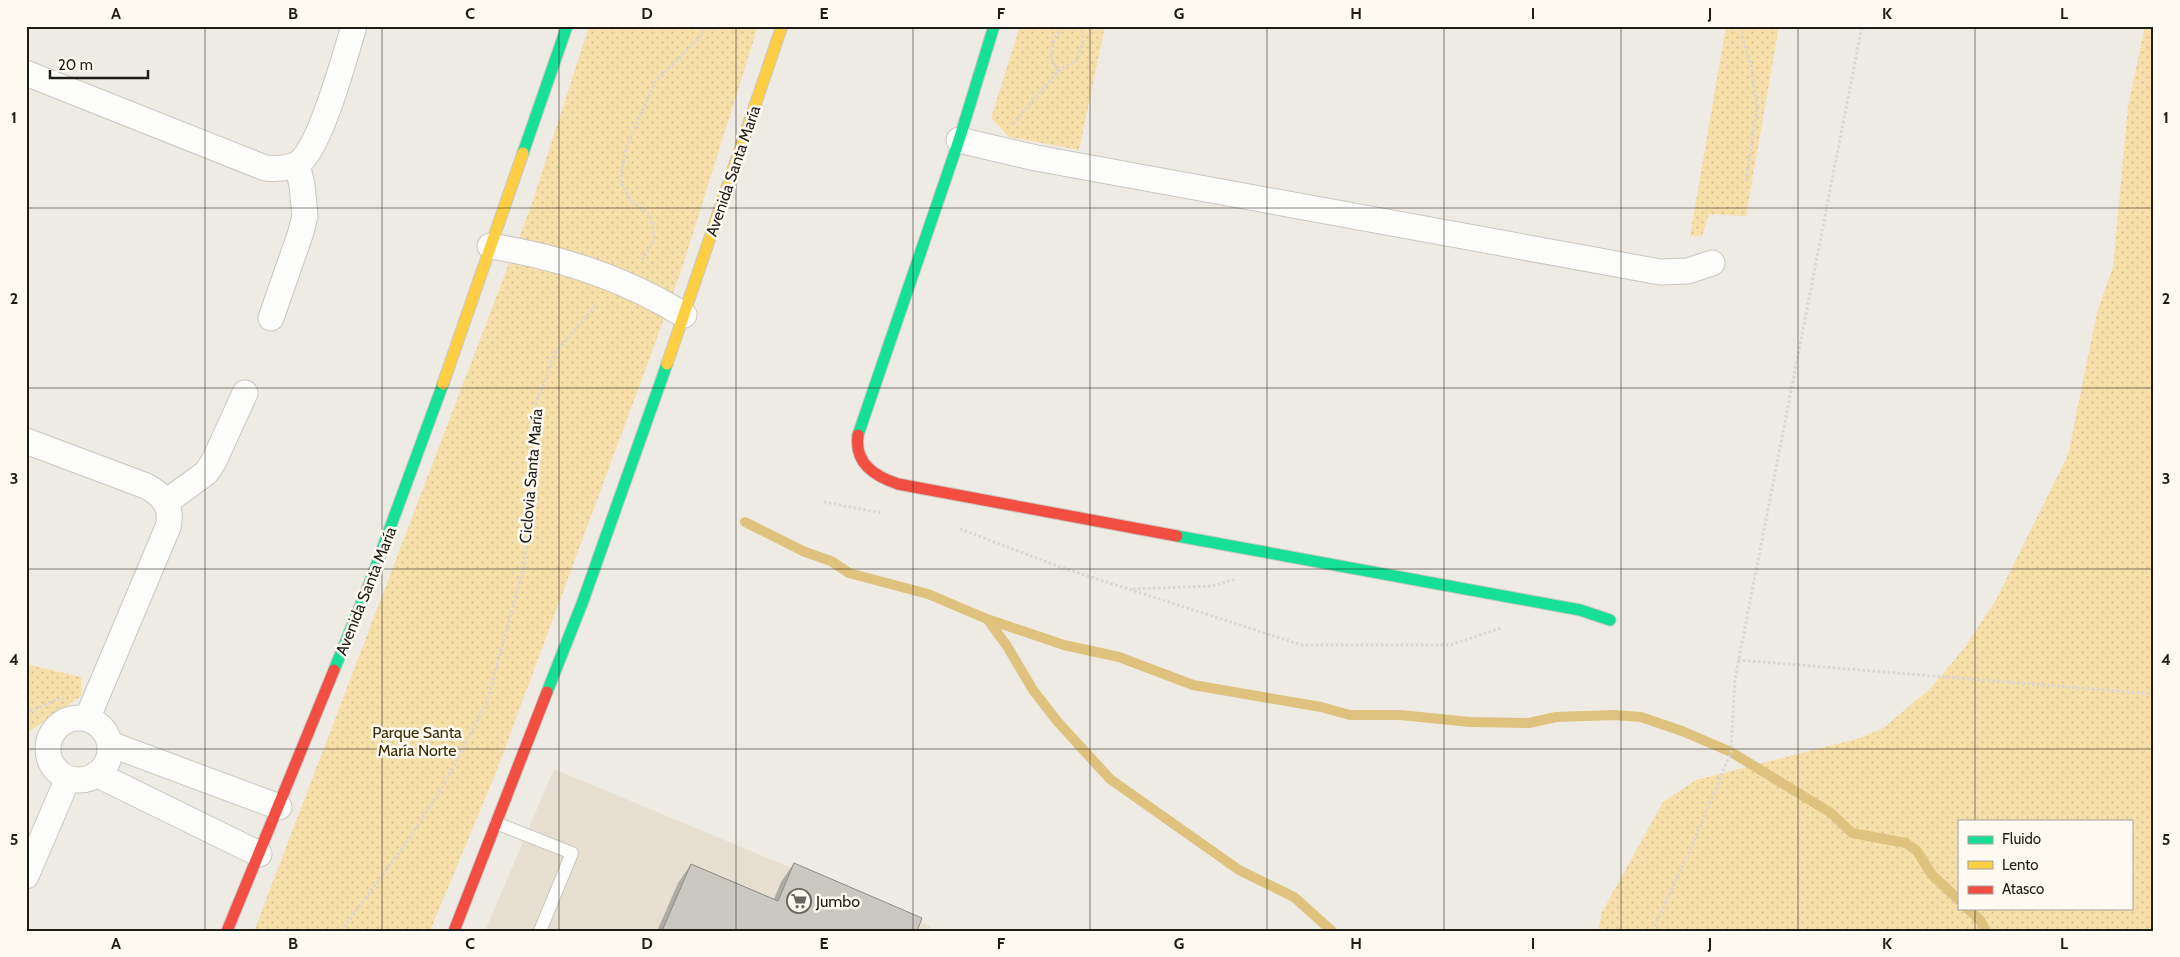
<svg xmlns="http://www.w3.org/2000/svg" width="2180" height="957" viewBox="0 0 2180 957" font-family="Cabin,sans-serif">
<style>
.built{fill:#e7e0d2}
.green{fill:url(#green-dots);fill-rule:evenodd}
.lines{fill:none;stroke-linecap:round;stroke-linejoin:round}
.stream{stroke:#dfc27d;stroke-width:10}
.lane-casing{stroke:#cac7c1;stroke-width:14}
.street-casing{stroke:#cac7c1;stroke-width:27}
.fast-casing{stroke:#cac7c1;stroke-width:13}
.slow-casing{stroke:#cac7c1;stroke-width:13}
.jam-casing{stroke:#cac7c1;stroke-width:13}
.path{stroke:#d9d7d6;stroke-width:3;stroke-dasharray:2.5 2.5;stroke-linecap:butt}
.lane{stroke:#fcfcfb;stroke-width:12}
.street{stroke:#fcfcfb;stroke-width:25}
.fast{stroke:#16e098;stroke-width:11}
.slow{stroke:#ffcf43;stroke-width:11}
.jam{stroke:#f24e42;stroke-width:11}
.wall{fill:#afaca7}
.building{fill:#cbc8c2;stroke:#8e8c88}
.grid{fill:none;stroke:#1f1d18;stroke-width:1;stroke-opacity:0.55}
.labels{text-anchor:middle;dominant-baseline:central;stroke-width:5;stroke-linejoin:round;paint-order:stroke}
.street-label{font-size:16px;fill:#1f1d18;stroke:#fefaf2}
.park-label{font-size:16px;fill:#3c2c01;stroke:#fefaf2}
.poi-label{font-size:16px;fill:#1f1d18;stroke:#fefaf2;text-anchor:start}
.neatline{fill:none;stroke:#1f1d18;stroke-width:2}
.grid-label{font-size:16px;text-anchor:middle;font-weight:bold;fill:#1f1d18}
</style>
<defs>
<pattern id="green-dots" width="8" height="8" patternUnits="userSpaceOnUse" patternTransform="scale(1.25)"><rect width="8" height="8" fill="#f7dfaa"/><path d="M2 2h.1M6 6h.1" fill="none" stroke="#d3bf92" stroke-width="1.8" stroke-linecap="round"/></pattern>
</defs>
<rect width="100%" height="100%" fill="#eeebe4"/>
<path class="built" d="M 554,769 L 931,926 L 929,931 L 485,931 Z"/>
<path class="green" d="M 589,26 L 758,26 L 683,265 L 653,349 L 497,770 L 430,931 L 254,931 L 531,206 Z
M 1020,26 L 1105,26 L 1079,150 L 1009,137 L 991,118 Z
M 1726,26 L 1779,26 L 1746,216 L 1709,214 L 1702,236 L 1690,236 Z
M 2145,26 L 2154,26 L 2154,931 L 1598,931 L 1602,912 L 1663,802 L 1696,780 L 1860,738 L 1883,728 L 1930,689 L 1965,647 L 1997,598 L 2068,455 L 2097,312 L 2113,267 L 2128,106 ZM 1959,821 L 2131,821 L 2131,908 L 1959,908 Z
M 26,664 L 81,677 L 81,696 L 27,733 L 26,736 Z"/>
<g class="lines">
<path class="stream" d="M 745,522 L 805,552 L 831,561 L 849,573 L 928,594 L 987,619 L 1064,645 L 1119,657 L 1193,685 L 1321,707 L 1350,715 L 1400,715 L 1470,722 L 1529,723 L 1556,717 L 1614,715 L 1641,717 L 1682,731 L 1731,752 L 1831,813 L 1852,833 L 1906,843 L 1917,851 L 1932,875 L 1959,900
M 988,620 L 1007,646 L 1033,690 L 1057,721 L 1110,779 L 1239,870 L 1294,897 L 1332,931
M 1967,908 L 1980,920 L 1986,931"/>
<defs>
<path id="lane" d="M 496,823 L 572,853 L 540,931"/>
<path id="street" d="M 26,73 L 265,168 C 276,169 289,169 299,163 C 321,146 345,56 354,26
M 959,140 L 1036,158 L 1660,272 L 1688,271 L 1712,263
M 490,246 C 560,257 624,278 684,315
M 271,318 L 301,232 L 305,216 L 302,185 L 297,164
M 26,441 L 146,486 C 163,495 173,507 168,527 L 87,719
M 166,502 L 206,473 L 214,461 L 245,393
M48 749a31 31 0 1 1 62 0a31 31 0 1 1-62 0Z
M 110,744 L 279,807
M 96,774 L 259,854
M 26,876 L 68,778"/>
<path id="fast" d="M 523,153 L 567,26
M 858,435 L 959,140 L 994,26
M 1177,536 L 1580,610 L 1610,620
M 334,670 L 372,577 L 443,384
M 547,692 L 583,601 L 667,364"/>
<path id="slow" d="M 667,364 L 782,26
M 443,384 L 523,153"/>
<path id="jam" d="M 858,435 C 854,463 874,476 898,484 L 1177,536
M 227,931 L 334,670
M 454,931 L 547,692"/>
</defs>
<use href="#lane" class="lane-casing"/>
<use href="#street" class="street-casing"/>
<use href="#fast" class="fast-casing"/>
<use href="#slow" class="slow-casing"/>
<use href="#jam" class="jam-casing"/>
<path class="path" d="M 1743,26 L 1742,35 L 1751,66 L 1757,107 L 1746,183
M 1058,71 L 1076,61 L 1083,44 L 1082,26
M 1013,124 L 1058,71 L 1051,57 L 1054,39 L 1063,26
M 642,260 L 655,239 L 650,215 L 631,201 L 620,181 L 626,148 L 655,82 L 700,37 L 707,26
M 824,502 L 882,513
M 960,529 L 1060,567 L 1302,645 L 1450,645 L 1501,628
M 1133,589 L 1212,586 L 1236,579
M 1738,660 L 2154,694
M 26,714 L 52,701 L 64,698
M 341,931 L 406,843 L 442,788 L 487,702 L 524,566 L 533,412 L 555,353 L 597,304
M 1652,931 L 1691,848 L 1731,752 L 1735,679 L 1862,26"/>
<use href="#lane" class="lane"/>
<use href="#street" class="street"/>
<use href="#fast" class="fast"/>
<use href="#slow" class="slow"/>
<use href="#jam" class="jam"/>
</g>
<path class="wall" d="M 794,863 L 917,931 L 657,931 L 678,883 L 691,864 L 774,899 L 781,882 Z"/>
<path class="building" d="M 794,863 L 922,918 L 917,931 L 662,931 L 691,864 L 778,901 Z"/>
<path class="grid" d="M 205,26 L 205,931M 382,26 L 382,931M 559,26 L 559,931M 736,26 L 736,931M 913,26 L 913,931M 1090,26 L 1090,931M 1267,26 L 1267,931M 1444,26 L 1444,931M 1621,26 L 1621,931M 1798,26 L 1798,931M 1975,26 L 1975,821M 26,208 L 2154,208M 26,388 L 2154,388M 26,569 L 2154,569M 26,749 L 2154,749M 1975,908 L 1975,931"/>
<defs>
<symbol id="supermarket-ring" viewBox="-11 -11 22 22"><circle r="9.5" fill="#fefaf2" stroke="#67655f" stroke-width="1.5"/><path d="M-6-5.5h2.5l.6 2H6L4.5 2H-2.5L-4.4-4H-6ZM-1.5 3.2a1.3 1.3 0 1 0 .1 0ZM3 3.2a1.3 1.3 0 1 0 .1 0Z" fill="#67655f"/></symbol>
</defs>
<g fill-rule="evenodd">
<use href="#supermarket-ring" x="785" y="887" width="28" height="28"/>
</g>
<g class="labels">
<g class="street-label">
<text transform="translate(733 171) rotate(-71)">Avenida Santa María</text>
<text transform="translate(531 476) rotate(-85)">Ciclovia Santa María</text>
<text transform="translate(366 591) rotate(-68)">Avenida Santa María</text>
</g>
<g class="park-label">
<text x="417" y="732">Parque Santa<tspan x="417" dy="18">María Norte</tspan></text>
</g>
<g class="poi-label">
<text x="816" y="901">Jumbo</text>
</g>
</g>
<rect width="2180" height="957" fill="none" stroke="#fefaf2" stroke-width="55"/>
<rect x="1958" y="820" width="175" height="90" fill="#fefaf2" stroke="#a5a29b"/>
<rect x="1968" y="836" width="25" height="8" fill="#16e098" stroke="#a5a29b"/>
<text x="2002" y="844" font-size="15" fill="#1f1d18">Fluido</text>
<rect x="1968" y="861" width="25" height="8" fill="#ffcf43" stroke="#a5a29b"/>
<text x="2002" y="870" font-size="15" fill="#1f1d18">Lento</text>
<rect x="1968" y="886" width="25" height="8" fill="#f24e42" stroke="#a5a29b"/>
<text x="2002" y="894" font-size="15" fill="#1f1d18">Atasco</text>
<path d="M50 70v8h98v-8" fill="none" stroke="#1f1d18" stroke-width="2.5"/>
<text x="58" y="70" font-size="15" fill="#1f1d18" stroke="#fefaf2" stroke-width="4" paint-order="stroke">20 m</text>
<rect x="28" y="28" width="2124" height="902" class="neatline"/>
<g class="grid-label">
<text x="116" y="19">A</text>
<text x="293" y="19">B</text>
<text x="470" y="19">C</text>
<text x="647" y="19">D</text>
<text x="824" y="19">E</text>
<text x="1001" y="19">F</text>
<text x="1179" y="19">G</text>
<text x="1356" y="19">H</text>
<text x="1533" y="19">I</text>
<text x="1710" y="19">J</text>
<text x="1887" y="19">K</text>
<text x="2064" y="19">L</text>
<text x="14" y="123">1</text>
<text x="2166" y="123">1</text>
<text x="14" y="304">2</text>
<text x="2166" y="304">2</text>
<text x="14" y="484">3</text>
<text x="2166" y="484">3</text>
<text x="14" y="665">4</text>
<text x="2166" y="665">4</text>
<text x="14" y="845">5</text>
<text x="2166" y="845">5</text>
<text x="116" y="949">A</text>
<text x="293" y="949">B</text>
<text x="470" y="949">C</text>
<text x="647" y="949">D</text>
<text x="824" y="949">E</text>
<text x="1001" y="949">F</text>
<text x="1179" y="949">G</text>
<text x="1356" y="949">H</text>
<text x="1533" y="949">I</text>
<text x="1710" y="949">J</text>
<text x="1887" y="949">K</text>
<text x="2064" y="949">L</text>
</g>
</svg>
